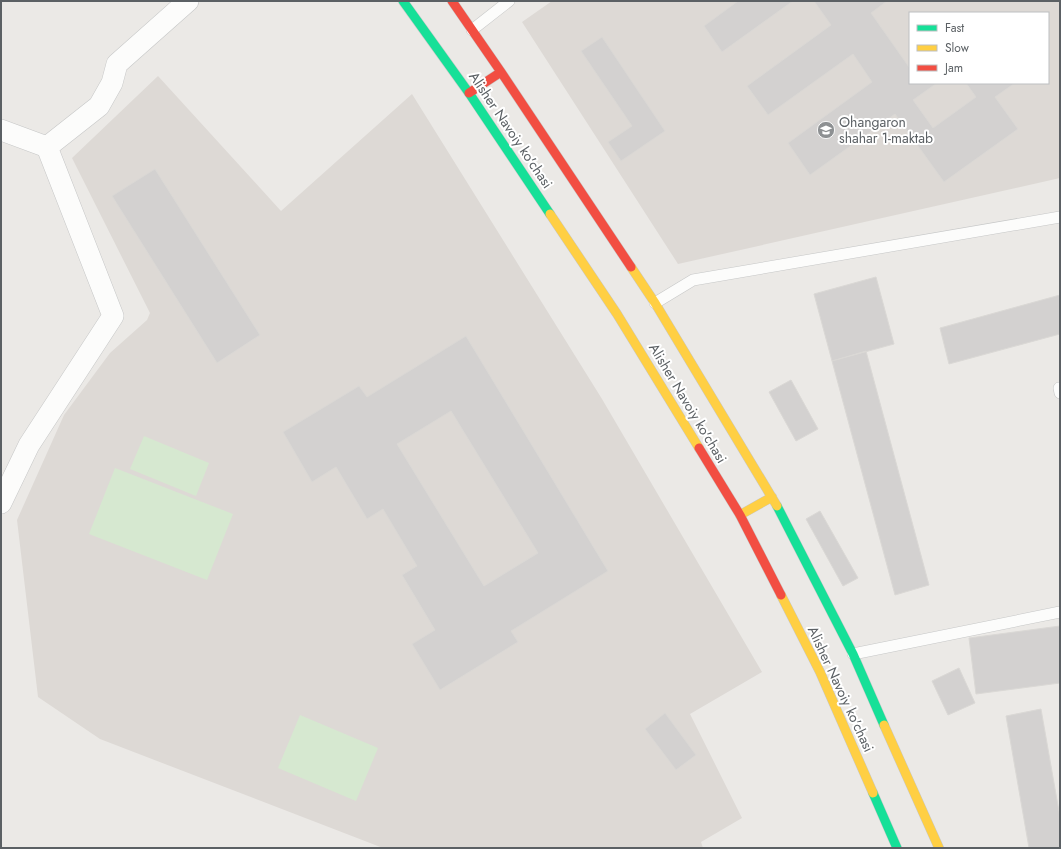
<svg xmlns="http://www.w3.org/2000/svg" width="1061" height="849" viewBox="0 0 1061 849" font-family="Jost,sans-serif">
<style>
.education{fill:#ddd9d5;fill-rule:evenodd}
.garden{fill:#d6e8d0}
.building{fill:#d3d1d0;stroke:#dad8d5;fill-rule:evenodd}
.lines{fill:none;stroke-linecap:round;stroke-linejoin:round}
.lane-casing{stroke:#c6c7c7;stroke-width:12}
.street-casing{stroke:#c6c7c7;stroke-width:22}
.fast-casing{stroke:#c7c8c8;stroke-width:10}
.slow-casing{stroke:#c7c8c8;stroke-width:10}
.jam-casing{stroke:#c7c8c8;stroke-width:10}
.lane{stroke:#fcfcfb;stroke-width:11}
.street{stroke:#fcfcfb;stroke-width:21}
.fast{stroke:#16e098;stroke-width:9}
.slow{stroke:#ffcf43;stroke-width:9}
.jam{stroke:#f24e42;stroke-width:9}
.labels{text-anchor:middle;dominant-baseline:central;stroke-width:4;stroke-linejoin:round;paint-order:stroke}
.poi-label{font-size:14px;fill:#5b6064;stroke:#fff;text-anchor:start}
.street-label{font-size:14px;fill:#5b6064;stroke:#fff}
</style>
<rect width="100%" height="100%" fill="#ebe9e6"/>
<path class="education" d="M 552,1 L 1060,1 L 1060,178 L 678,264 L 522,22 ZM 910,13 L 1048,13 L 1048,83 L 910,83 Z
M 158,76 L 281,211 L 412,94 L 602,399 L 762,672 L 690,714 L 742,818 L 701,842 L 703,848 L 383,848 L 100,739 L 38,697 L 17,520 L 64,415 L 110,353 L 147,320 L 150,313 L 72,158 Z"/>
<path class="garden" d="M 144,436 L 209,463 L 196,496 L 130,469 Z
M 115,468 L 233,514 L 207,580 L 89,534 Z
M 300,715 L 378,748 L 356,801 L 278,768 Z"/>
<path class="building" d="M 738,1 L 793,1 L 722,52 L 704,26 Z
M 814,1 L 887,1 L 871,13 L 909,67 L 910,66 L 910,83 L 937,83 L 913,100 L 933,128 L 976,97 L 966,83 L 1015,83 L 995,97 L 1018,129 L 944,182 L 895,114 L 810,175 L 788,143 L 872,82 L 853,54 L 768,115 L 747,86 L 831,25 Z
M 602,37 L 665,131 L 621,161 L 608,142 L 632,126 L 581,51 Z
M 155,169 L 260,335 L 217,363 L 112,196 Z
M 876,277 L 894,344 L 832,361 L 814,294 Z
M 1060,295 L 1060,334 L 949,364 L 940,328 Z
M 466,336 L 608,571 L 511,631 L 518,642 L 440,690 L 412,644 L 435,630 L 402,575 L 417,566 L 383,509 L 367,519 L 336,467 L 312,482 L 283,432 L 359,386 L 367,397 ZM 451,411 L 538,553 L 484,586 L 397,444 Z
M 866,351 L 929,585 L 895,595 L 832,361 Z
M 791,380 L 818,429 L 796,441 L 769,392 Z
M 820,511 L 858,578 L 843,586 L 806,519 Z
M 1060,626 L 1060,683 L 976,694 L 969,638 Z
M 959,668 L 975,703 L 948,715 L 932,681 Z
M 1041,709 L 1060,817 L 1060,848 L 1029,848 L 1006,716 Z
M 665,713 L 696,755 L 676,770 L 645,729 Z"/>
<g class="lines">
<defs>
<path id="lane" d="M 472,30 L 509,1
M 655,303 L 693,280 L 1060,217
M 1059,388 L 1060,393
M 853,654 L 1060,612"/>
<path id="street" d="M 1,130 L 47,147 L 113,316 L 29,445 L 1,503
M 47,147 L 99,106 L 112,83 L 117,64 L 188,1"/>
<path id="fast" d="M 403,1 L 469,93 L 550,214
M 777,506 L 853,654 L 884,725
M 873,793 L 897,848"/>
<path id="slow" d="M 550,214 L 617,314 L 699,448
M 631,267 L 655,303 L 777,506
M 740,515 L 772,497
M 781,595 L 820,672 L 873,793
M 884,725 L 939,848"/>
<path id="jam" d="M 452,1 L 501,72 L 631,267
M 469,93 L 501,72
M 699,448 L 740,515 L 781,595"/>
</defs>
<use href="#lane" class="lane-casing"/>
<use href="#street" class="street-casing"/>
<use href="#fast" class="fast-casing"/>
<use href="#slow" class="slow-casing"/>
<use href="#jam" class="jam-casing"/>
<use href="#lane" class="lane"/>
<use href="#street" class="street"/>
<use href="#fast" class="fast"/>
<use href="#slow" class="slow"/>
<use href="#jam" class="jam"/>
</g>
<defs>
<symbol id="school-disc" viewBox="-11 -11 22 22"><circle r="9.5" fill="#8d9092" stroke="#fff"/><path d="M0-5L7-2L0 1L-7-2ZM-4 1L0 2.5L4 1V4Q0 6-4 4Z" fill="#fff"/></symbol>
</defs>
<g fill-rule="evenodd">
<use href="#school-disc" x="816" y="120" width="20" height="20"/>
</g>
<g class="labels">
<g class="poi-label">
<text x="839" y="122">Ohangaron<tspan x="839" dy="16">shahar 1-maktab</tspan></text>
</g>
<g class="street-label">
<text transform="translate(511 130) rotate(56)">Alisher Navoiy ko'chasi</text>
<text transform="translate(688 403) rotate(59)">Alisher Navoiy ko'chasi</text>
<text transform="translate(841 689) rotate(65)">Alisher Navoiy ko'chasi</text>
</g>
</g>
<rect width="1061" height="849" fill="none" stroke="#5b6064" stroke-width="4"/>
<rect x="909" y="12" width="140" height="72" fill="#ffffff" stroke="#bdbfc1"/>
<rect x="917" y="25" width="20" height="6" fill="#16e098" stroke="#bdbfc1"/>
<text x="945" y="32" font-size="12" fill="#5b6064">Fast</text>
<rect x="917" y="45" width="20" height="6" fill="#ffcf43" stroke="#bdbfc1"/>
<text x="945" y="52" font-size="12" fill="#5b6064">Slow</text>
<rect x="917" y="65" width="20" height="6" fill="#f24e42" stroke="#bdbfc1"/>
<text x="945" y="72" font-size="12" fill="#5b6064">Jam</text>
</svg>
